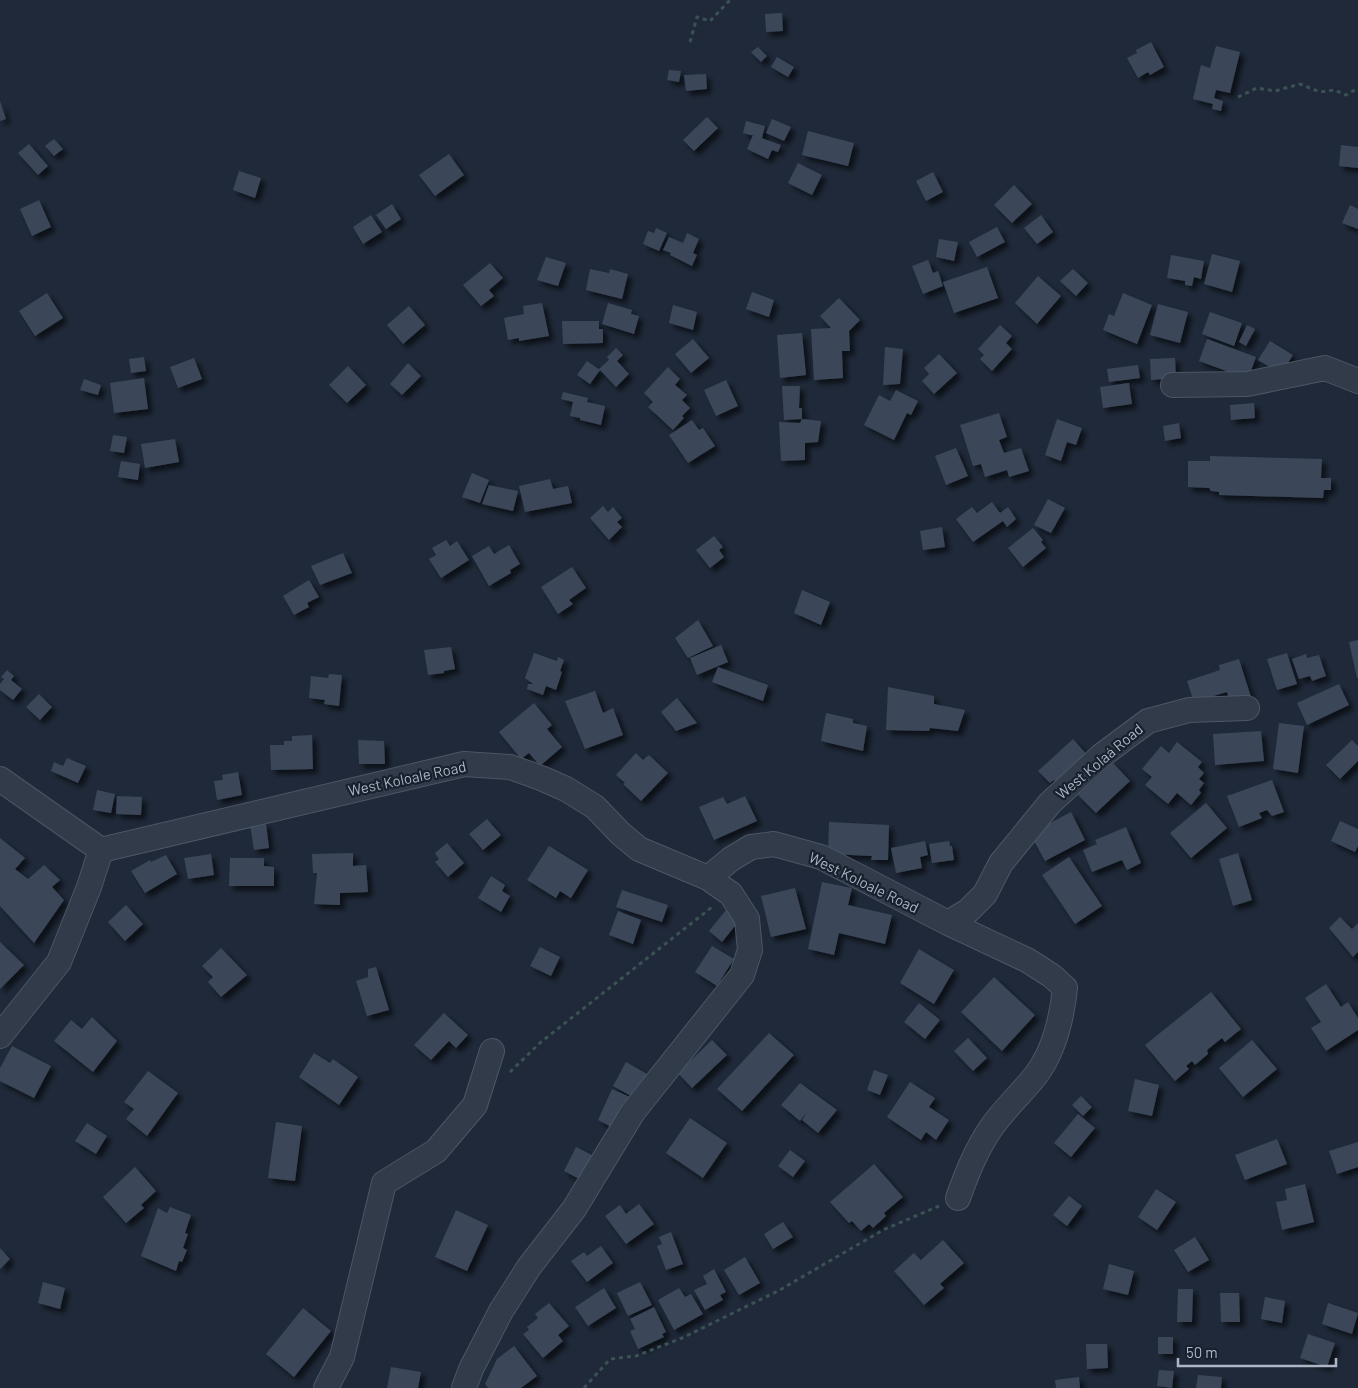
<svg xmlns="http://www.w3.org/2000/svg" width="1358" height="1388" viewBox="0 0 1358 1388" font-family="Barlow,sans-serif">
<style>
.building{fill:#3a4759;filter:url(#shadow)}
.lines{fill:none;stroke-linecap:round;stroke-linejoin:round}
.minor-casing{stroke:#4d5664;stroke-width:26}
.path{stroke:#3b5254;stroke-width:3;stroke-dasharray:4 4;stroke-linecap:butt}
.minor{stroke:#323b49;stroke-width:24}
.labels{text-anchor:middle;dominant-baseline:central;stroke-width:4.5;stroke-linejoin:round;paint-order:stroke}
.street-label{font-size:15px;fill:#acb6c6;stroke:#18202d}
</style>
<defs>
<filter id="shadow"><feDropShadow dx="4.5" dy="4.5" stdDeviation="2.5" flood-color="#0009"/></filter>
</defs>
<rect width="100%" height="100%" fill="#1f2939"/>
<path class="building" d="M 782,13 L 783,31 L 766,32 L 765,14 Z
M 1151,42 L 1164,67 L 1150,75 L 1148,72 L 1138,78 L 1127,58 L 1137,53 L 1136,50 Z
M 1216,46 L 1240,52 L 1230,93 L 1216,90 L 1214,98 L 1223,101 L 1221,111 L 1212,109 L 1213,104 L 1193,99 L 1201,65 L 1210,68 Z
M 758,47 L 767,56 L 761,62 L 751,52 Z
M 777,57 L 794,67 L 788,77 L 771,67 Z
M 669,70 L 681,71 L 679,82 L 667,80 Z
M 706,74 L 707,89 L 686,91 L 684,75 Z
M 0,101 L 6,119 L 0,121 Z
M 707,117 L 718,128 L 694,151 L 683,140 Z
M 772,119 L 791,127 L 784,141 L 766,133 Z
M 746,121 L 765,126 L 762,138 L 743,133 Z
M 808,131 L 854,143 L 848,166 L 802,155 Z
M 753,135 L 781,145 L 778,152 L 772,150 L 768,159 L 747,149 Z
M 54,139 L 63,149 L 54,156 L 45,146 Z
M 29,144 L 48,166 L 38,175 L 18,153 Z
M 1341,145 L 1358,147 L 1358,168 L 1339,166 Z
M 449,154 L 464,175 L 435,196 L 419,175 Z
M 798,163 L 822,175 L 812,195 L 788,183 Z
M 239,171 L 261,178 L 255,198 L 233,190 Z
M 933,172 L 943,192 L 926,201 L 916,181 Z
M 1014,185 L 1032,204 L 1012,223 L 994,205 Z
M 39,200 L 51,227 L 32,236 L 20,209 Z
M 392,204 L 401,219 L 386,229 L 376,215 Z
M 1350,205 L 1358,209 L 1358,229 L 1342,223 Z
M 371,215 L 382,232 L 363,244 L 353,227 Z
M 1041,215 L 1053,232 L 1037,244 L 1024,228 Z
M 997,227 L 1005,242 L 977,257 L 969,242 Z
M 656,228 L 667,233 L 659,251 L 643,244 L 648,231 L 654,233 Z
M 687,233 L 699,239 L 693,253 L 697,255 L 692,266 L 670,255 L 671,253 L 663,250 L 669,237 L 683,243 Z
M 939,239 L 958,242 L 954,261 L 936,257 Z
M 1212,254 L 1240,261 L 1232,292 L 1204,284 Z
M 1171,255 L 1204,261 L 1201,279 L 1194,277 L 1192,286 L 1185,285 L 1185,281 L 1167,278 Z
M 546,257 L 566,263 L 558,286 L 537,280 Z
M 928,260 L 933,273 L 938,271 L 943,286 L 923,294 L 912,266 Z
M 490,263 L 503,278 L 489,290 L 494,296 L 481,306 L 463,285 Z
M 987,267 L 998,298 L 954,313 L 943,282 Z
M 590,269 L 609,273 L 610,269 L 628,274 L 622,299 L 586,290 Z
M 1073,269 L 1088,283 L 1076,296 L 1060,281 Z
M 1038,276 L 1061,296 L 1037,324 L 1015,303 Z
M 752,292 L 774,300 L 769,317 L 746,309 Z
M 47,293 L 63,318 L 35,336 L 19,311 Z
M 1123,293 L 1152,305 L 1137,344 L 1103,330 L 1109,314 L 1114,316 Z
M 839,298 L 860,320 L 849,331 L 850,351 L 842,351 L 843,378 L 814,380 L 811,329 L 831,328 L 820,316 Z
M 542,303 L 549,336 L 519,341 L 519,338 L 508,340 L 504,318 L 524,314 L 523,306 Z
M 608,303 L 632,310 L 631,314 L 639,316 L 634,334 L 602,324 Z
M 1158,304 L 1188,312 L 1180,343 L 1150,335 Z
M 673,305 L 697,312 L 693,330 L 669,323 Z
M 409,306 L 425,325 L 403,344 L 387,325 Z
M 1210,312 L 1242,323 L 1234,346 L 1202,334 Z
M 562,321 L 599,321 L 599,329 L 603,329 L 603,343 L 563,344 Z
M 1000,325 L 1012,336 L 1006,343 L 1012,349 L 992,371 L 980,359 L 984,355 L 978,349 Z
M 1247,325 L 1255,329 L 1246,346 L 1239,342 Z
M 802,333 L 806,375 L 780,378 L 777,335 Z
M 693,339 L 709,358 L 691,373 L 675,354 Z
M 1207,339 L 1256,357 L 1248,379 L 1199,361 Z
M 1270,341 L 1293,355 L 1281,374 L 1258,360 Z
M 885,347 L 903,349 L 900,384 L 883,385 Z
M 616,348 L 623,355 L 617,361 L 629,374 L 616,387 L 599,369 L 609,360 L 607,357 Z
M 939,354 L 957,373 L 934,394 L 922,381 L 929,374 L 924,368 Z
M 144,357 L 146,371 L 131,373 L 129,359 Z
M 194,358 L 202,379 L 178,388 L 170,367 Z
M 1175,358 L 1176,378 L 1151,380 L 1150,359 Z
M 587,361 L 600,370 L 590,384 L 577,375 Z
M 408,363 L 421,376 L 402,395 L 390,384 Z
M 1138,365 L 1140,378 L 1109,382 L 1107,369 Z
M 348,366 L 366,385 L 347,403 L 329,385 Z
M 668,367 L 680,379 L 675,385 L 687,395 L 682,400 L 690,408 L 682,416 L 684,418 L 673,430 L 648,407 L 653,402 L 644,393 Z
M 144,378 L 148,409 L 114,413 L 110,383 Z
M 84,379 L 101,385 L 98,395 L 80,390 Z
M 726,380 L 738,406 L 716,416 L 704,390 Z
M 1129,383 L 1132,404 L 1103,408 L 1100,387 Z
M 782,386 L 800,386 L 799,408 L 802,408 L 802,419 L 821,421 L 818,442 L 805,443 L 805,460 L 781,461 L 779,422 L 800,423 L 802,419 L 784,420 Z
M 896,390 L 918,401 L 911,415 L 907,413 L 894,440 L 864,425 L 879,395 L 890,401 Z
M 563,392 L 588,398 L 587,402 L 605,406 L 601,425 L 580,420 L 580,418 L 570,416 L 573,402 L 561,399 Z
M 1254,403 L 1255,418 L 1231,420 L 1230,405 Z
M 999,413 L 1007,437 L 999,440 L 1004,453 L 1021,448 L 1029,471 L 1009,477 L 1007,470 L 985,477 L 981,464 L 973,466 L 960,425 Z
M 1057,419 L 1082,428 L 1076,445 L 1067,442 L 1061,461 L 1045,455 Z
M 692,420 L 699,430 L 703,428 L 715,446 L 688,463 L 669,435 Z
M 1179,423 L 1181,438 L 1165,441 L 1163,426 Z
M 113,435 L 127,437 L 124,453 L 110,451 Z
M 175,439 L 179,462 L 145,468 L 141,444 Z
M 956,448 L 968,476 L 946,485 L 935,456 Z
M 1210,456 L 1322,459 L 1321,478 L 1331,478 L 1331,490 L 1324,490 L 1323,498 L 1219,495 L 1219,492 L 1211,491 L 1209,488 L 1188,487 L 1188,461 L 1210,461 Z
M 121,461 L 140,464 L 138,480 L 118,477 Z
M 472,473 L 489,480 L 480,503 L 462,497 Z
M 550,479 L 553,489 L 568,486 L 572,503 L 525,512 L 519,486 Z
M 489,485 L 518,491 L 513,511 L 482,504 Z
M 1048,499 L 1065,508 L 1051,533 L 1034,525 Z
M 992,502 L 1000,513 L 1008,507 L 1016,519 L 1007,527 L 1003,521 L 973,542 L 956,519 L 972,507 L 977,513 Z
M 603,506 L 608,512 L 613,507 L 622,518 L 617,522 L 622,527 L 609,540 L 590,518 Z
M 942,527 L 945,547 L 923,550 L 920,531 Z
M 1033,528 L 1043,540 L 1041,542 L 1046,548 L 1023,567 L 1008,548 Z
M 714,536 L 723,547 L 719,550 L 724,557 L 710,568 L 696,550 Z
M 446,540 L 450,546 L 457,541 L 469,560 L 441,578 L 429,559 L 436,555 L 432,548 Z
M 509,545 L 520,564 L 510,570 L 511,573 L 489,586 L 472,556 L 489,546 L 494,554 Z
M 343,553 L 352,573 L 320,585 L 311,566 Z
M 572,567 L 586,588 L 569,600 L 573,604 L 558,614 L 541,587 Z
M 309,580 L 319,597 L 307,603 L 309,607 L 294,615 L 283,596 Z
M 802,590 L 830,602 L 821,625 L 794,613 Z
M 698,620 L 713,646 L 688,658 L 675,638 Z
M 1358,640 L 1358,678 L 1357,678 L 1349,642 Z
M 721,645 L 728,662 L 697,675 L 690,658 Z
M 451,647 L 455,669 L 444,671 L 444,673 L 428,675 L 424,650 Z
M 534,653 L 557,661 L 558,657 L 564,660 L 560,671 L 562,672 L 556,690 L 546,686 L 543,695 L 527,689 L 528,684 L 533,684 L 525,678 Z
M 1287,653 L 1297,684 L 1277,690 L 1267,659 Z
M 1306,654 L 1307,658 L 1319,655 L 1326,676 L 1312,681 L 1310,676 L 1299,679 L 1292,659 Z
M 1239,659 L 1251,697 L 1230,703 L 1227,692 L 1194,702 L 1187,681 L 1220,670 L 1219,665 Z
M 718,667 L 768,685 L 763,701 L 712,682 Z
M 7,670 L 14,676 L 11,680 L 22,689 L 13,700 L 0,690 L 0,684 L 4,679 L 1,677 Z
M 329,674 L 342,675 L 339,706 L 324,704 L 325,700 L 309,698 L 311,676 L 328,678 Z
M 1339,684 L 1349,705 L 1307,725 L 1297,703 Z
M 888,687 L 934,696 L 934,704 L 965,710 L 958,731 L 930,728 L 929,731 L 886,730 Z
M 595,691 L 603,713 L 613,708 L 623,735 L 585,749 L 565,701 Z
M 39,694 L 52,707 L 40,720 L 26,707 Z
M 677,698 L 697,723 L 676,731 L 661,712 Z
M 534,703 L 552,725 L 547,729 L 562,747 L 540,766 L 529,753 L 521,759 L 499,732 Z
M 826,713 L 853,719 L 853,723 L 867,726 L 863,751 L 821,741 Z
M 1279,723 L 1304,726 L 1298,773 L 1273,769 Z
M 1261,731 L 1264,761 L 1215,765 L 1213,734 Z
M 312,735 L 313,769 L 271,770 L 270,745 L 284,745 L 284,741 L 292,741 L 292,736 Z
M 1073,739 L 1089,757 L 1058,785 L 1054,780 L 1050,783 L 1038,771 Z
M 358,740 L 384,741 L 385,764 L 359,764 Z
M 1352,740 L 1358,746 L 1358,761 L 1340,779 L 1326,765 Z
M 1177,742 L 1202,762 L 1198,767 L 1204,773 L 1199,779 L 1204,783 L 1199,790 L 1201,793 L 1191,805 L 1177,793 L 1168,804 L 1145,785 L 1152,777 L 1142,769 L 1161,746 L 1169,753 Z
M 636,753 L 643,760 L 649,755 L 668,773 L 641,801 L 623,784 L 625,783 L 616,775 Z
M 67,758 L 86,766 L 78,783 L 51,771 L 54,762 L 63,766 Z
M 1113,763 L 1130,781 L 1096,813 L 1078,795 Z
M 238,772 L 242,795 L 217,800 L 214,781 L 223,780 L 222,775 Z
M 1272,780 L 1284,812 L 1272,816 L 1267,810 L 1259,813 L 1262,818 L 1239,827 L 1227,796 Z
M 97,790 L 115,794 L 111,813 L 93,810 Z
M 117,796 L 142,797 L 141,815 L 116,814 Z
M 745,796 L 757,821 L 714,840 L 699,807 L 723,797 L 727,804 Z
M 1206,803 L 1227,828 L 1191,858 L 1170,833 Z
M 1071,812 L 1085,840 L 1045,861 L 1032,837 L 1035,831 Z
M 487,819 L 501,835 L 483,850 L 469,834 Z
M 1340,821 L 1358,829 L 1358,846 L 1355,852 L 1331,841 Z
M 829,822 L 889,825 L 888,860 L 871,860 L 872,856 L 828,854 Z
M 266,823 L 269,848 L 254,850 L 250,825 Z
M 1126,827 L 1141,863 L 1127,870 L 1122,860 L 1092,872 L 1083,850 L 1097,844 L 1095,840 Z
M 0,838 L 25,858 L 15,869 L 28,879 L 44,865 L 60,880 L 52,887 L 64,900 L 34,943 L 0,906 Z
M 925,841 L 928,855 L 920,857 L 922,868 L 896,873 L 891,848 Z
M 949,841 L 950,846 L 952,846 L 954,860 L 932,863 L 929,844 Z
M 447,843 L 464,863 L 448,877 L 435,862 L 439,859 L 435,853 Z
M 549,846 L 588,870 L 571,898 L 560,891 L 556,898 L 527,880 Z
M 353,853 L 353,866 L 366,865 L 368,892 L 340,893 L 340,905 L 314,904 L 317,873 L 313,873 L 312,854 Z
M 1238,853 L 1252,900 L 1233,906 L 1219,859 Z
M 211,854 L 214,875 L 188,879 L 184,858 Z
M 166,855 L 177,874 L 145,893 L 131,871 L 150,860 L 151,862 Z
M 1069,857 L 1102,906 L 1075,924 L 1042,875 Z
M 230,858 L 264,858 L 264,866 L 274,867 L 274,886 L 229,886 Z
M 491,876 L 505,885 L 502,891 L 510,896 L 501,912 L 478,898 Z
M 822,882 L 852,888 L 848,905 L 892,915 L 885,944 L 839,933 L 834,955 L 808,949 Z
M 795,888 L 806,929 L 771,937 L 761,896 Z
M 622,890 L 668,905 L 662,922 L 616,907 Z
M 126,905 L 143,924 L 125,941 L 108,922 Z
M 726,910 L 739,921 L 722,942 L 709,931 Z
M 618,911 L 641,920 L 633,944 L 609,935 Z
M 1340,917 L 1352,929 L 1358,923 L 1358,952 L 1353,957 L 1329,928 Z
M 0,942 L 24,965 L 0,989 Z
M 712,946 L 734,959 L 717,986 L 695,972 Z
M 540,947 L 560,957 L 551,976 L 530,966 Z
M 221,948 L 247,975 L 221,997 L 208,982 L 213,977 L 202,966 Z
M 919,949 L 954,970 L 934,1004 L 900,983 Z
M 376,967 L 389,1010 L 367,1016 L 356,981 L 368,977 L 368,969 Z
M 994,977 L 1035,1015 L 1002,1051 L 961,1012 Z
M 1326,984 L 1341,1007 L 1348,1002 L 1358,1018 L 1358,1030 L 1326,1051 L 1311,1028 L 1321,1022 L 1305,998 Z
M 1211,992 L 1241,1029 L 1225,1042 L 1222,1038 L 1207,1050 L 1208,1054 L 1195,1065 L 1192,1061 L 1186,1066 L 1189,1069 L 1175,1081 L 1145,1045 Z
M 919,1003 L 940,1020 L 925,1039 L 904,1022 Z
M 444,1013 L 468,1035 L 456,1048 L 449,1041 L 431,1060 L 414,1045 Z
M 92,1017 L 117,1041 L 93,1072 L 54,1041 L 71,1020 L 82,1029 Z
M 769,1033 L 794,1055 L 742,1111 L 717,1089 Z
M 968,1038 L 987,1058 L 973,1071 L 954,1051 Z
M 712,1040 L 727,1055 L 692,1088 L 678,1073 Z
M 1252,1040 L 1277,1069 L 1243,1097 L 1219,1068 Z
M 12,1046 L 51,1066 L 34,1098 L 0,1081 L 0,1068 Z
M 314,1053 L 330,1063 L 333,1059 L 358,1077 L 339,1105 L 299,1077 Z
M 626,1062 L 647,1074 L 633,1097 L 613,1086 Z
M 874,1070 L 888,1075 L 880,1095 L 867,1090 Z
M 148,1071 L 178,1093 L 147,1136 L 126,1119 L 134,1109 L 124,1102 Z
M 1135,1079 L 1159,1085 L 1152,1116 L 1128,1111 Z
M 910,1082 L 935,1098 L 929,1107 L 949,1120 L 936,1140 L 926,1132 L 921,1140 L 887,1117 Z
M 800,1083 L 837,1110 L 818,1133 L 802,1120 L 807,1112 L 800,1121 L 781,1105 Z
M 612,1089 L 632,1098 L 617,1130 L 598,1120 Z
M 1081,1096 L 1092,1107 L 1083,1116 L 1072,1105 Z
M 1078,1114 L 1095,1128 L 1071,1157 L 1054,1143 Z
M 690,1118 L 727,1143 L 703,1178 L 666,1153 Z
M 276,1122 L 302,1126 L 295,1181 L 268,1178 Z
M 87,1123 L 107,1136 L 96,1154 L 75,1141 Z
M 1277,1139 L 1287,1164 L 1245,1180 L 1235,1155 Z
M 1358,1142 L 1358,1167 L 1337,1174 L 1329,1151 Z
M 576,1147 L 594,1156 L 583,1181 L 564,1171 Z
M 790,1150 L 805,1161 L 793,1177 L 778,1166 Z
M 874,1164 L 903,1197 L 884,1213 L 886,1216 L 873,1228 L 869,1224 L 861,1231 L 852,1221 L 849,1223 L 830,1202 Z
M 135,1167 L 156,1191 L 141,1205 L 144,1208 L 126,1223 L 103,1197 Z
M 1305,1184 L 1314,1222 L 1282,1230 L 1276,1202 L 1287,1200 L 1285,1189 Z
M 1156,1189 L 1176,1202 L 1157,1230 L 1138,1217 Z
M 1069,1196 L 1082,1206 L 1067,1226 L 1053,1215 Z
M 639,1204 L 654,1224 L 626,1244 L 605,1216 L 620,1205 L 626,1214 Z
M 170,1207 L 191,1215 L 185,1233 L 188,1234 L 183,1248 L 187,1250 L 182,1262 L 179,1261 L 176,1271 L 141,1256 L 158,1208 L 167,1213 Z
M 456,1210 L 488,1225 L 467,1271 L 435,1257 Z
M 783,1222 L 793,1237 L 773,1249 L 764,1234 Z
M 671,1232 L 683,1264 L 666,1270 L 657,1246 L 662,1244 L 659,1237 Z
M 1195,1237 L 1209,1260 L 1188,1272 L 1174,1250 Z
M 943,1240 L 964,1263 L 940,1284 L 944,1288 L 924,1305 L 894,1271 L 914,1253 L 921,1260 Z
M 601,1246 L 613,1263 L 587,1282 L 571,1261 L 584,1252 L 587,1256 Z
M 0,1248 L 10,1259 L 0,1269 Z
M 745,1257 L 760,1283 L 739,1295 L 724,1270 Z
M 1109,1264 L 1134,1271 L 1128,1295 L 1103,1289 Z
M 714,1269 L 726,1292 L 720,1295 L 723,1300 L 705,1310 L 694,1290 L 707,1284 L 703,1276 Z
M 43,1282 L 65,1288 L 60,1309 L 38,1303 Z
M 640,1282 L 652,1305 L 628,1316 L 617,1293 Z
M 604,1288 L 616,1308 L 588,1326 L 575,1307 Z
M 679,1288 L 685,1297 L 691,1294 L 703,1314 L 674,1330 L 658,1300 Z
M 1178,1289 L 1193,1289 L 1192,1322 L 1177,1322 Z
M 1220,1293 L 1239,1293 L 1240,1322 L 1221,1322 Z
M 1265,1297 L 1285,1301 L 1282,1323 L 1261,1319 Z
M 549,1303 L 569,1326 L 558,1335 L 563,1341 L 543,1358 L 523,1334 L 529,1330 L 527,1327 L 538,1318 L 535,1314 Z
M 1328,1303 L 1358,1313 L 1352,1334 L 1322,1324 Z
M 654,1307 L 666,1332 L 662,1334 L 664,1337 L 638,1349 L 630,1331 L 635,1329 L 630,1319 Z
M 303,1308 L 331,1331 L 294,1377 L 266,1354 Z
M 1308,1334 L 1335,1343 L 1327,1367 L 1300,1358 Z
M 1158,1337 L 1173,1337 L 1173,1354 L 1158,1354 Z
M 1086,1344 L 1107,1344 L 1108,1368 L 1087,1369 Z
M 514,1346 L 537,1376 L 521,1388 L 488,1388 L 485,1384 L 497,1359 Z
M 391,1367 L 421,1372 L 418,1388 L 387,1388 Z
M 1159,1370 L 1174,1371 L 1172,1388 L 1157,1386 Z
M 1198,1375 L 1222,1377 L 1221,1388 L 1196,1388 Z
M 1079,1377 L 1080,1388 L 1056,1388 L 1055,1380 Z"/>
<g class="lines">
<defs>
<path id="minor" d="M 1173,385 L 1247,384 L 1325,368 L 1358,381
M 0,779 L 101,850 L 464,764 L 510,767 L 541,778 L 566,789 L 595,807 L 621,834 L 639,849 L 708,878 L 731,859 L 751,847 L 774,844 L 821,857 L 948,923 L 1027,960 L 1052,976 L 1065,988 C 1062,1017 1054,1051 1036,1075 C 1022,1093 1004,1109 991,1128 C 976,1150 967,1173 958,1198
M 948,923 L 968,911 L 985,894 L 1001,863 L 1050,803 L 1101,756 L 1148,721 L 1189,710 L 1247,708
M 0,1036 L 59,962 L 89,887 L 101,850
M 326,1388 L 342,1357 L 384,1183 L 436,1151 L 475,1105 L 492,1051
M 464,1388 L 471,1369 L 501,1311 L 529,1267 L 574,1209 L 633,1112 L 742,975 L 750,950 L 747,919 L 731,894 L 708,878"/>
</defs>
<use href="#minor" class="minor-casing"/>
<path class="path" d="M 690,42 L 697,17 L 710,21 L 730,0
M 1238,97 L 1257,88 L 1275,91 L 1300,84 L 1320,92 L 1334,90 L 1346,95 L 1358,88
M 510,1072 L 541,1042 L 712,907
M 584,1388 L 610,1359 L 636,1356 L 682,1338 L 778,1291 L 883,1230 L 939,1206"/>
<use href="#minor" class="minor"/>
</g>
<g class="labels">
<g class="street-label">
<text transform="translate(1099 761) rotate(-40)">West Kolaá Road</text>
<text transform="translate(407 778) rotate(-12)">West Koloale Road</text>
<text transform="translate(864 882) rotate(26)">West Koloale Road</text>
</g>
</g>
<path d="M1178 1358v8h158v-8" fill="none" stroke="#acb6c6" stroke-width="2.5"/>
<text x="1186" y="1358" font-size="15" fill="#acb6c6" stroke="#18202d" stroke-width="4" paint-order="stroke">50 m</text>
</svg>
